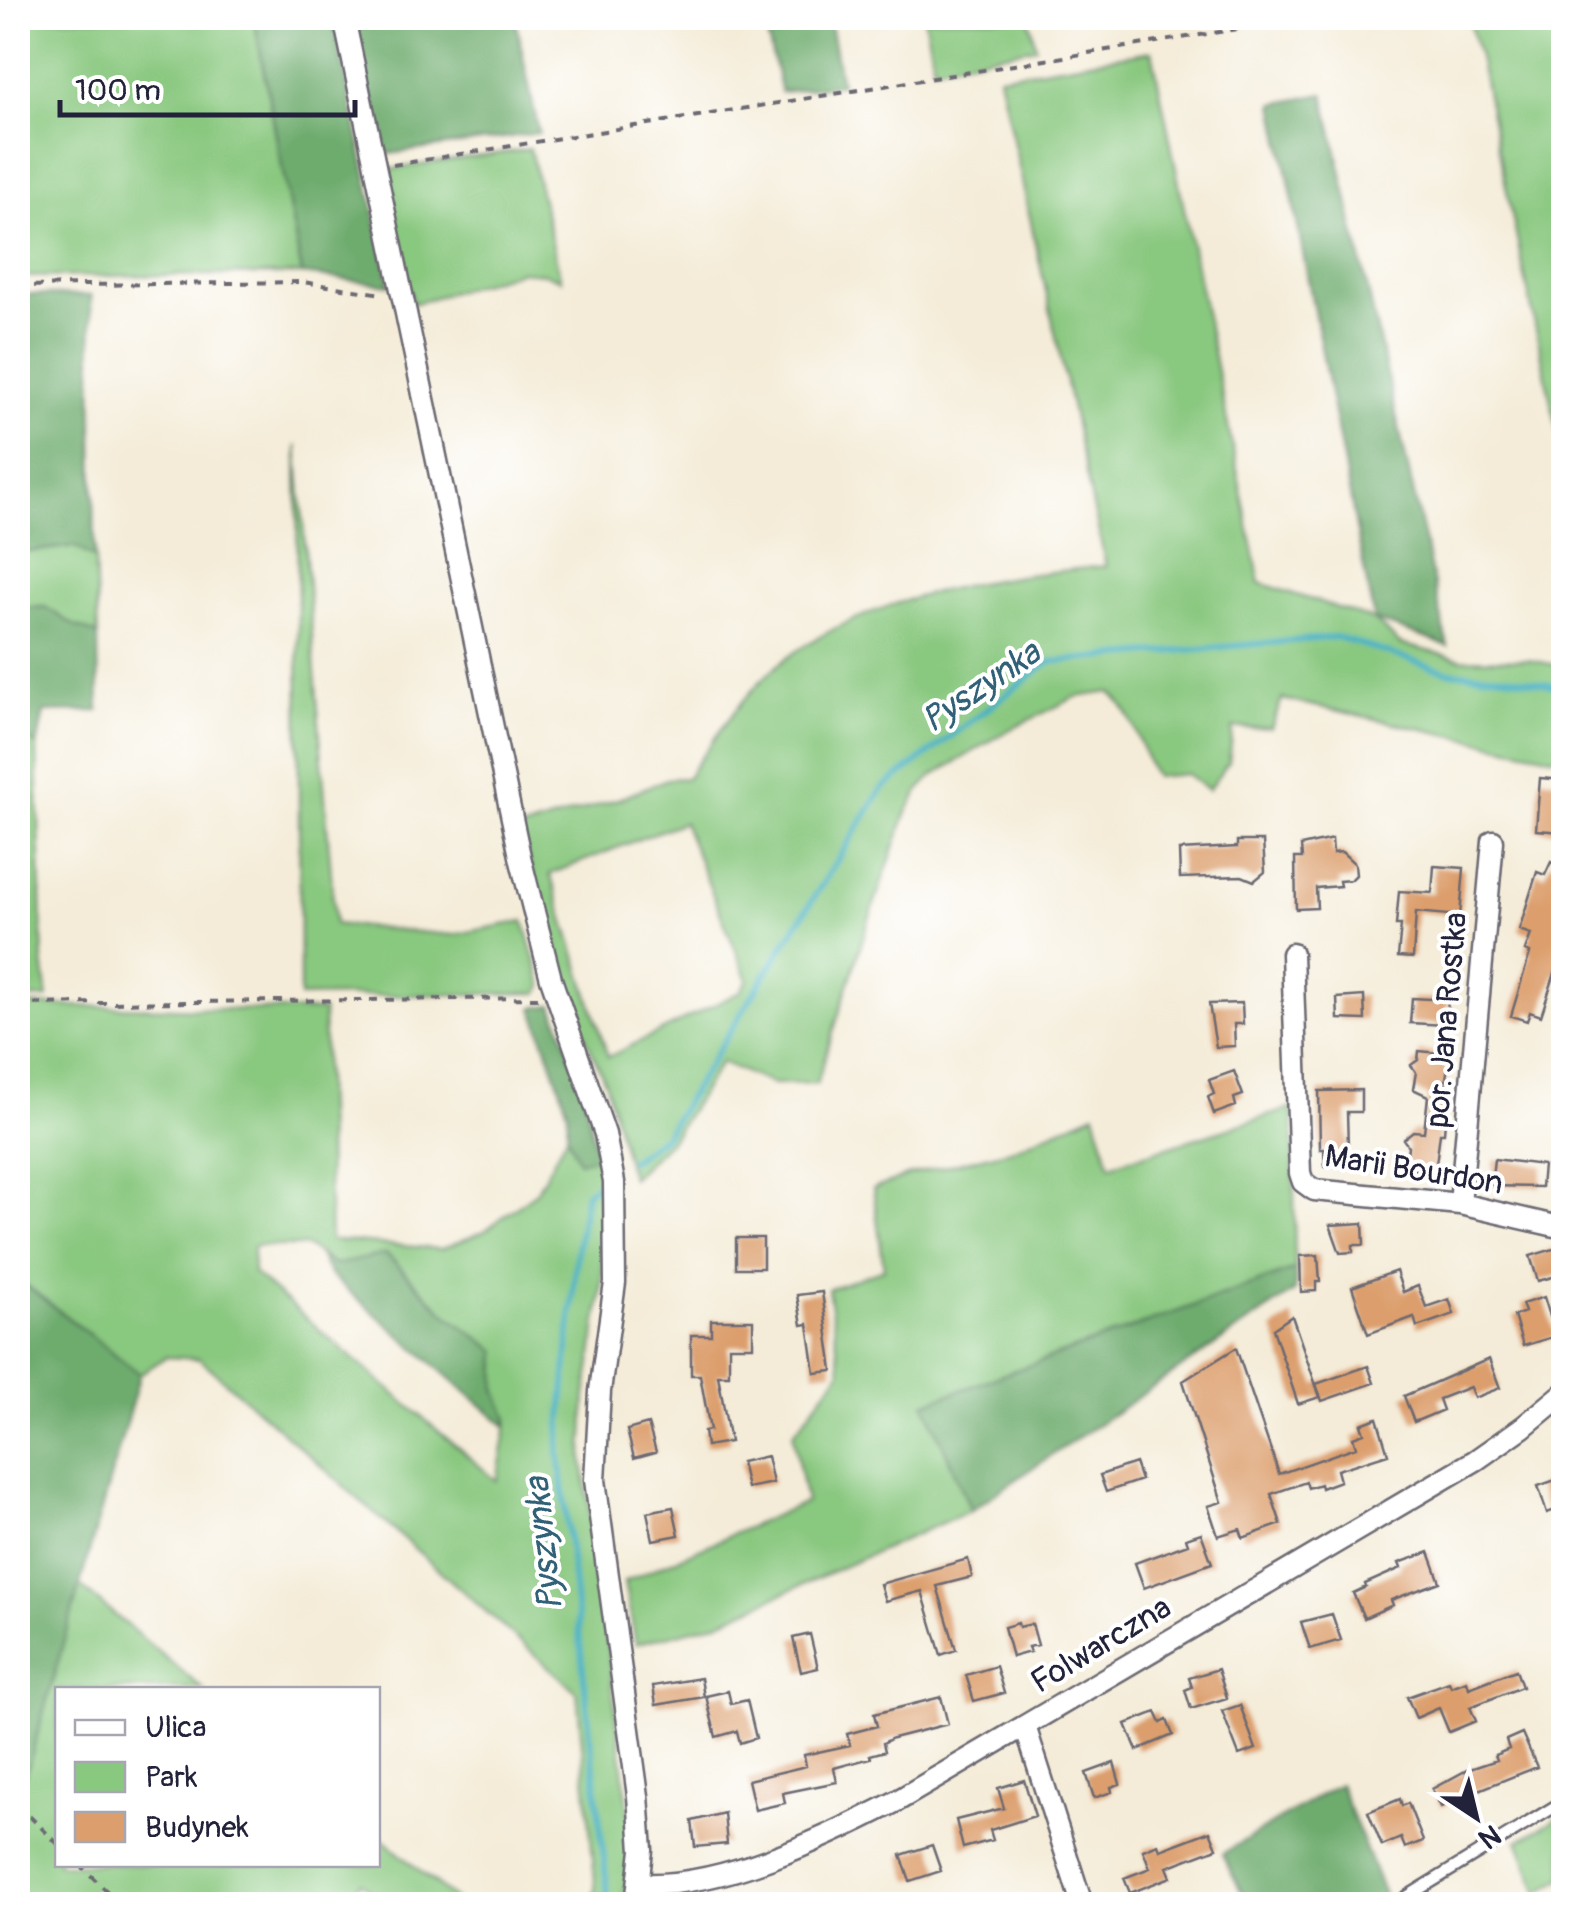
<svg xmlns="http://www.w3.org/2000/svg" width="1581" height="1922" viewBox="0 0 1581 1922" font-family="Pangolin,sans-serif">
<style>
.green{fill:#89c87f;stroke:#56755d;stroke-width:2.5;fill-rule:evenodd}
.forest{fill:#6eac6e;stroke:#486754;stroke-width:2.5}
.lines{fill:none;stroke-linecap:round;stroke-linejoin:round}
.stream{stroke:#42afc0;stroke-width:6}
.building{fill:#dc9e6c}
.service-casing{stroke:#6c6972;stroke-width:15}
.minor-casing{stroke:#6c6972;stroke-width:25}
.path{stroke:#6c6972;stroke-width:4;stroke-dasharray:8 8;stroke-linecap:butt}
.service{stroke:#fff;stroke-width:10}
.minor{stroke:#fff;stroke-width:20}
.labels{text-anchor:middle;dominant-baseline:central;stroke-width:8;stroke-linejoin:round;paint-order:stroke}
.street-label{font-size:32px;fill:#22223b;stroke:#fff}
.water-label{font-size:35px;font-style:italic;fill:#306177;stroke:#fff}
</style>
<rect width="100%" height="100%" fill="#fff"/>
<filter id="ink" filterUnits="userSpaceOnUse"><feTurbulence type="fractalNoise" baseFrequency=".01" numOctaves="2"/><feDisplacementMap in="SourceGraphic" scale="20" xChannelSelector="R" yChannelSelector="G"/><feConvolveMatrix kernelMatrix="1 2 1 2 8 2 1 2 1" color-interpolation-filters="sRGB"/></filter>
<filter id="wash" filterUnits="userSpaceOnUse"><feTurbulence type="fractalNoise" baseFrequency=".0048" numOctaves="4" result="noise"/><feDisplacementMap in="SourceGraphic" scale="40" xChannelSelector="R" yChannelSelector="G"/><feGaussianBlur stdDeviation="2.25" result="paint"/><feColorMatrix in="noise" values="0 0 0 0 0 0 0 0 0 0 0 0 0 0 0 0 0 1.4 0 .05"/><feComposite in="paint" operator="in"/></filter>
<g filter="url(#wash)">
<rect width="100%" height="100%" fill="#f4ecd8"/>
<path class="green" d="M 18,18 L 254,18 L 302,274 L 18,277 Z
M 924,18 L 1029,18 L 1036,47 L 934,67 Z
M 1468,18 L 1563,18 L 1563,459 L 1479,57 Z
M 1152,51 L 1260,583 L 1374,620 L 1400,644 L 1461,659 L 1529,660 L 1563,666 L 1563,759 L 1282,699 L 1271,728 L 1233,728 L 1229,762 L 1208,790 L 1187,774 L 1155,777 C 1139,749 1135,712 1110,692 L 1076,697 L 1007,731 L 933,776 L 920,789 L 906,814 L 869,919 L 817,1083 L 772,1084 L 721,1062 L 671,1140 L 631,1178 L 606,1084 L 571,1003 L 520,830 L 618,799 L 667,779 L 686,778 C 716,738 744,692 784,660 C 874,592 997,577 1106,566 L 999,76 ZM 683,822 L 748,980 L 740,992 L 608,1057 L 550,874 Z
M 530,149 L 561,280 L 546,274 L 521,271 L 413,304 L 384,170 Z
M 297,445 L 335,924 L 453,935 L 524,921 L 543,986 L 538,993 L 300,997 Z
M 18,545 L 27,552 L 74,546 L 95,558 L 98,635 L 75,626 L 45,607 L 18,608 Z
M 18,729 L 37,747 L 43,961 L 48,998 L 18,999 Z
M 18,1005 L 323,1011 L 330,1240 L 441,1249 L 483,1232 L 536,1192 L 567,1135 L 579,1160 L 597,1157 L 605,1219 L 601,1296 L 586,1396 L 583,1459 L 632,1837 L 623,1904 L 588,1904 L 596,1891 L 577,1692 L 200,1359 L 166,1357 L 140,1374 L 18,1279 ZM 257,1246 L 306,1246 L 334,1265 L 387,1254 L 448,1316 L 497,1351 L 496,1390 L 508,1419 L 497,1481 L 253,1273 L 253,1247 Z
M 1293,1108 L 1295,1269 L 925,1403 L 971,1510 L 716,1623 L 636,1644 L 624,1582 L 806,1502 L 793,1434 L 841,1371 L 828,1289 L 884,1269 L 873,1189 L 910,1175 L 1010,1150 L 1095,1113 L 1110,1165 Z
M 79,1585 L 203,1689 L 58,1690 L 58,1864 L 378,1864 L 378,1836 L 460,1904 L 388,1904 L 361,1882 L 345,1904 L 18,1904 L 18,1802 Z
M 1563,1815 L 1563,1878 L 1539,1893 L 1518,1841 Z"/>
<path class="forest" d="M 254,18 L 333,18 L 390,285 L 302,274 Z
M 354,18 L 515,18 L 539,133 L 381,155 Z
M 763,18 L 829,18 L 841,84 L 781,92 Z
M 1324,94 L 1448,646 L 1374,620 L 1274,104 Z
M 18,294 L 91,296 L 95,558 L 74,546 L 27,552 L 18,545 Z
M 45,607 L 75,626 L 98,635 L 99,711 L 44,712 L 37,747 L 18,728 L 18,608 Z
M 553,1005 L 582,1086 L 597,1157 L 579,1161 L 567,1135 L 568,1111 L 533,1008 Z
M 318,1254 L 334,1265 L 386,1254 L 448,1316 L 497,1351 L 496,1390 L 508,1418 L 506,1426 L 331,1276 Z
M 1295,1269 L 1295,1291 L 971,1510 L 925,1403 Z
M 18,1279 L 140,1374 L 18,1802 Z
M 1339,1784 L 1388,1904 L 1248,1904 L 1222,1854 Z"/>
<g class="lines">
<path class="stream" d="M 631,1160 L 665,1135 L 882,789 L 1049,662 L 1337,637 L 1448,672 L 1506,676 L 1564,688
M 599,1183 L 586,1192 L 577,1251 L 559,1450 L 608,1896 L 603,1904"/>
</g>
<g id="blocks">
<path class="building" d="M 1540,778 L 1564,780 L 1564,832 L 1536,830 Z
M 1332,839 L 1333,853 L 1342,852 L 1355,864 L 1356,875 L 1351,880 L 1339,881 L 1340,886 L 1316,888 L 1317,908 L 1296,909 L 1295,858 L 1302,858 L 1301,846 Z
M 1237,841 L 1263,841 L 1265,872 L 1254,881 L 1242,876 L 1180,878 L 1179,850 L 1237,847 Z
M 1551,862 L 1564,868 L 1564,975 L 1555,973 L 1541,1016 L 1530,1012 L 1527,1021 L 1511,1016 L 1530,953 L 1525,951 L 1531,934 L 1519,930 L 1537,872 L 1545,875 Z
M 1434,866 L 1464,868 L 1460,916 L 1416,912 L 1413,958 L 1398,957 L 1401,925 L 1396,925 L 1399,891 L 1432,893 Z
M 1364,996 L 1365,1020 L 1338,1019 L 1337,998 Z
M 1412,998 L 1448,1000 L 1446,1025 L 1410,1023 Z
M 1242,1003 L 1243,1024 L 1234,1024 L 1235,1046 L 1216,1047 L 1209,1004 Z
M 1419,1051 L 1450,1054 L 1443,1096 L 1447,1096 L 1444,1133 L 1440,1133 L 1435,1172 L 1414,1170 L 1414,1164 L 1406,1163 L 1408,1146 L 1403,1139 L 1413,1131 L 1424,1132 L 1428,1096 L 1413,1089 L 1416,1072 L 1411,1065 L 1418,1060 Z
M 1234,1071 L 1243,1095 L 1234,1098 L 1236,1106 L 1214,1114 L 1208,1097 L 1214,1094 L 1209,1080 Z
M 1361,1090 L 1361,1112 L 1347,1112 L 1348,1148 L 1343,1148 L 1343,1166 L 1325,1166 L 1324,1149 L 1320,1149 L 1319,1091 Z
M 1494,1159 L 1543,1165 L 1541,1187 L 1491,1186 Z
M 1363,1223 L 1364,1245 L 1353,1245 L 1353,1252 L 1340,1253 L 1330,1225 Z
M 736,1238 L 763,1238 L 763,1268 L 736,1268 Z
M 1560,1247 L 1564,1274 L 1538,1281 L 1530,1256 Z
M 1318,1255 L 1320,1282 L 1316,1282 L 1316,1291 L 1301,1292 L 1300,1256 Z
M 1396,1271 L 1403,1292 L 1418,1286 L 1426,1307 L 1449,1299 L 1454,1314 L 1417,1327 L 1414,1317 L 1368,1334 L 1352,1287 Z
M 822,1292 L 833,1371 L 815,1373 L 808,1324 L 802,1325 L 797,1295 Z
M 1544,1297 L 1556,1336 L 1523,1346 L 1514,1316 L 1525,1312 L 1522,1304 Z
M 1292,1316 L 1320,1397 L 1298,1404 L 1273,1329 Z
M 711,1320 L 753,1320 L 753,1346 L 729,1346 L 729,1375 L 718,1375 L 730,1442 L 706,1446 L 704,1431 L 710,1430 L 700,1375 L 691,1375 L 691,1335 L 711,1335 Z
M 1236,1348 L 1279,1474 L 1356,1447 L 1353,1437 L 1364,1433 L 1361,1424 L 1377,1418 L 1388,1454 L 1337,1470 L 1340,1481 L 1321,1488 L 1320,1484 L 1308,1488 L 1306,1482 L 1271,1494 L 1281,1524 L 1243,1538 L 1240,1529 L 1218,1536 L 1208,1506 L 1222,1502 L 1183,1381 Z
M 1489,1359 L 1500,1388 L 1474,1398 L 1470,1387 L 1439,1399 L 1443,1410 L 1414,1422 L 1404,1396 Z
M 1368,1366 L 1374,1383 L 1322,1401 L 1316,1384 Z
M 648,1424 L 656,1452 L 634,1458 L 627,1430 Z
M 767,1456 L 773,1483 L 747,1488 L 741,1462 Z
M 1135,1463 L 1141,1480 L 1106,1492 L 1100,1475 Z
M 1564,1477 L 1564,1507 L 1547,1513 L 1538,1486 Z
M 673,1507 L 679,1535 L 653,1540 L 647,1512 Z
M 1201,1533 L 1212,1563 L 1144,1588 L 1135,1563 L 1188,1544 L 1186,1538 Z
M 1429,1552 L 1440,1582 L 1391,1600 L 1393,1605 L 1364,1618 L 1353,1593 L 1366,1587 L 1365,1584 L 1401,1568 L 1399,1563 Z
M 968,1559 L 972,1577 L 937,1586 L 956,1650 L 941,1655 L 922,1591 L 885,1601 L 880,1584 Z
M 1332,1614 L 1341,1640 L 1310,1649 L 1301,1622 Z
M 1018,1623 L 1019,1627 L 1032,1624 L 1038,1645 L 1028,1647 L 1030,1652 L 1012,1657 L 1004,1627 Z
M 810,1634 L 818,1668 L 801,1672 L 793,1638 Z
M 996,1666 L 1004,1693 L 974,1701 L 966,1675 Z
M 1218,1669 L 1227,1698 L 1191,1709 L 1185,1690 L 1192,1687 L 1189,1678 Z
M 1516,1670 L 1522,1687 L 1470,1707 L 1476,1721 L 1449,1732 L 1439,1708 L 1416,1718 L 1407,1697 L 1449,1682 L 1451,1687 L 1467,1681 L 1469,1688 Z
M 701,1678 L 704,1697 L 656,1705 L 653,1686 Z
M 728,1691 L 731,1704 L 747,1700 L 756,1738 L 740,1743 L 737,1731 L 716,1737 L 706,1696 Z
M 941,1697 L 948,1724 L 893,1738 L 883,1743 L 885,1751 L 870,1755 L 871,1758 L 834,1768 L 837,1782 L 783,1793 L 785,1803 L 755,1810 L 748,1780 L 806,1766 L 804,1755 L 850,1745 L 847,1734 L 877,1726 L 874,1714 Z
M 1240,1705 L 1256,1749 L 1239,1755 L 1222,1711 Z
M 1156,1712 L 1161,1723 L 1167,1720 L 1173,1735 L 1137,1750 L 1126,1724 Z
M 1522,1733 L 1537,1767 L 1469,1794 L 1471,1799 L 1457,1805 L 1455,1801 L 1441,1807 L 1432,1789 L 1467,1770 L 1497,1760 L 1495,1755 L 1509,1749 L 1506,1740 Z
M 1114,1763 L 1120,1784 L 1111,1787 L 1112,1792 L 1094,1798 L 1086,1773 Z
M 1024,1780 L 1035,1816 L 990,1830 L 993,1840 L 963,1848 L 956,1820 L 1004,1808 L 998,1788 Z
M 1400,1799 L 1402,1806 L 1408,1803 L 1423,1841 L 1405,1848 L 1401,1838 L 1382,1846 L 1368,1812 Z
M 724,1813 L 727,1844 L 695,1847 L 692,1821 Z
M 1210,1831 L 1217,1848 L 1167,1867 L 1171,1877 L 1130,1893 L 1124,1878 L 1150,1868 L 1143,1850 L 1158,1844 L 1160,1850 Z
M 932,1845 L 941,1871 L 910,1881 L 901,1855 Z"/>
</g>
</g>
<g filter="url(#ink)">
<use href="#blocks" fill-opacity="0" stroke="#6c6972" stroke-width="2.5"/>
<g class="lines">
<defs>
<path id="service" d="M 1395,1904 L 1564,1801"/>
<path id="minor" d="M 344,18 L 521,861 L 551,979 L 605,1134 L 614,1182 L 615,1283 L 600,1391 L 595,1480 L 638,1796 L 642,1850 L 636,1904
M 1292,954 L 1300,1173 L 1303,1182 L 1314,1190 L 1460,1204 L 1564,1228
M 1460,1204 L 1493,841
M 1025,1726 L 1082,1904
M 641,1884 C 722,1888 826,1838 897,1801 L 1476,1460 L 1523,1427 L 1564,1393"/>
</defs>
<use href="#service" class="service-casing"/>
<use href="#minor" class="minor-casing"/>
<path class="path" d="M 393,165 L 1306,18
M 18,286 L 302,282 L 382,294
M 18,1004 L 538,998
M 18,1805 L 58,1844
M 79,1864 L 120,1904"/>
<use href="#service" class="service"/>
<use href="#minor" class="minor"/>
</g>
</g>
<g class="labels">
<g class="street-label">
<text transform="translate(1447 1020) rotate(-85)">por. Jana Rostka</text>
<text transform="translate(1414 1170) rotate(9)">Marii Bourdon</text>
<text transform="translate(1101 1645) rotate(-31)">Folwarczna</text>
</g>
<g class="water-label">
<text transform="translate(981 687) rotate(-34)">Pyszynka</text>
<text transform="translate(544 1544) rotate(-96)">Pyszynka</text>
</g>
</g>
<rect width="1581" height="1922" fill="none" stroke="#fff" stroke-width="60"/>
<rect x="55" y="1687" width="325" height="180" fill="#ffffff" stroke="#a7a7b1" stroke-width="2.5"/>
<rect x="75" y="1720" width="50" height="15" fill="#ffffff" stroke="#a7a7b1" stroke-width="2.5"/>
<text x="145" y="1737" font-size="30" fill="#22223b">Ulica</text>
<rect x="75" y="1762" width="50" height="30" fill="#89c87f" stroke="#a7a7b1" stroke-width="2.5"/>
<text x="145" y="1787" font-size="30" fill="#22223b">Park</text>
<rect x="75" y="1812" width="50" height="30" fill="#dc9e6c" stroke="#a7a7b1" stroke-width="2.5"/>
<text x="145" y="1837" font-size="30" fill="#22223b">Budynek</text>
<g transform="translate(1476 1817) rotate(145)" stroke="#ffffff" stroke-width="8" paint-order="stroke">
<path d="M0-8L18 38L0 25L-18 38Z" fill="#22223b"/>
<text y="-15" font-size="28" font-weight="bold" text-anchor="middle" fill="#22223b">N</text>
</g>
<path d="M60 100v15h295v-15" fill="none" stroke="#22223b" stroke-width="5"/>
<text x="75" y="100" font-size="30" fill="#22223b" stroke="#ffffff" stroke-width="8" paint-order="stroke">100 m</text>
</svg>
